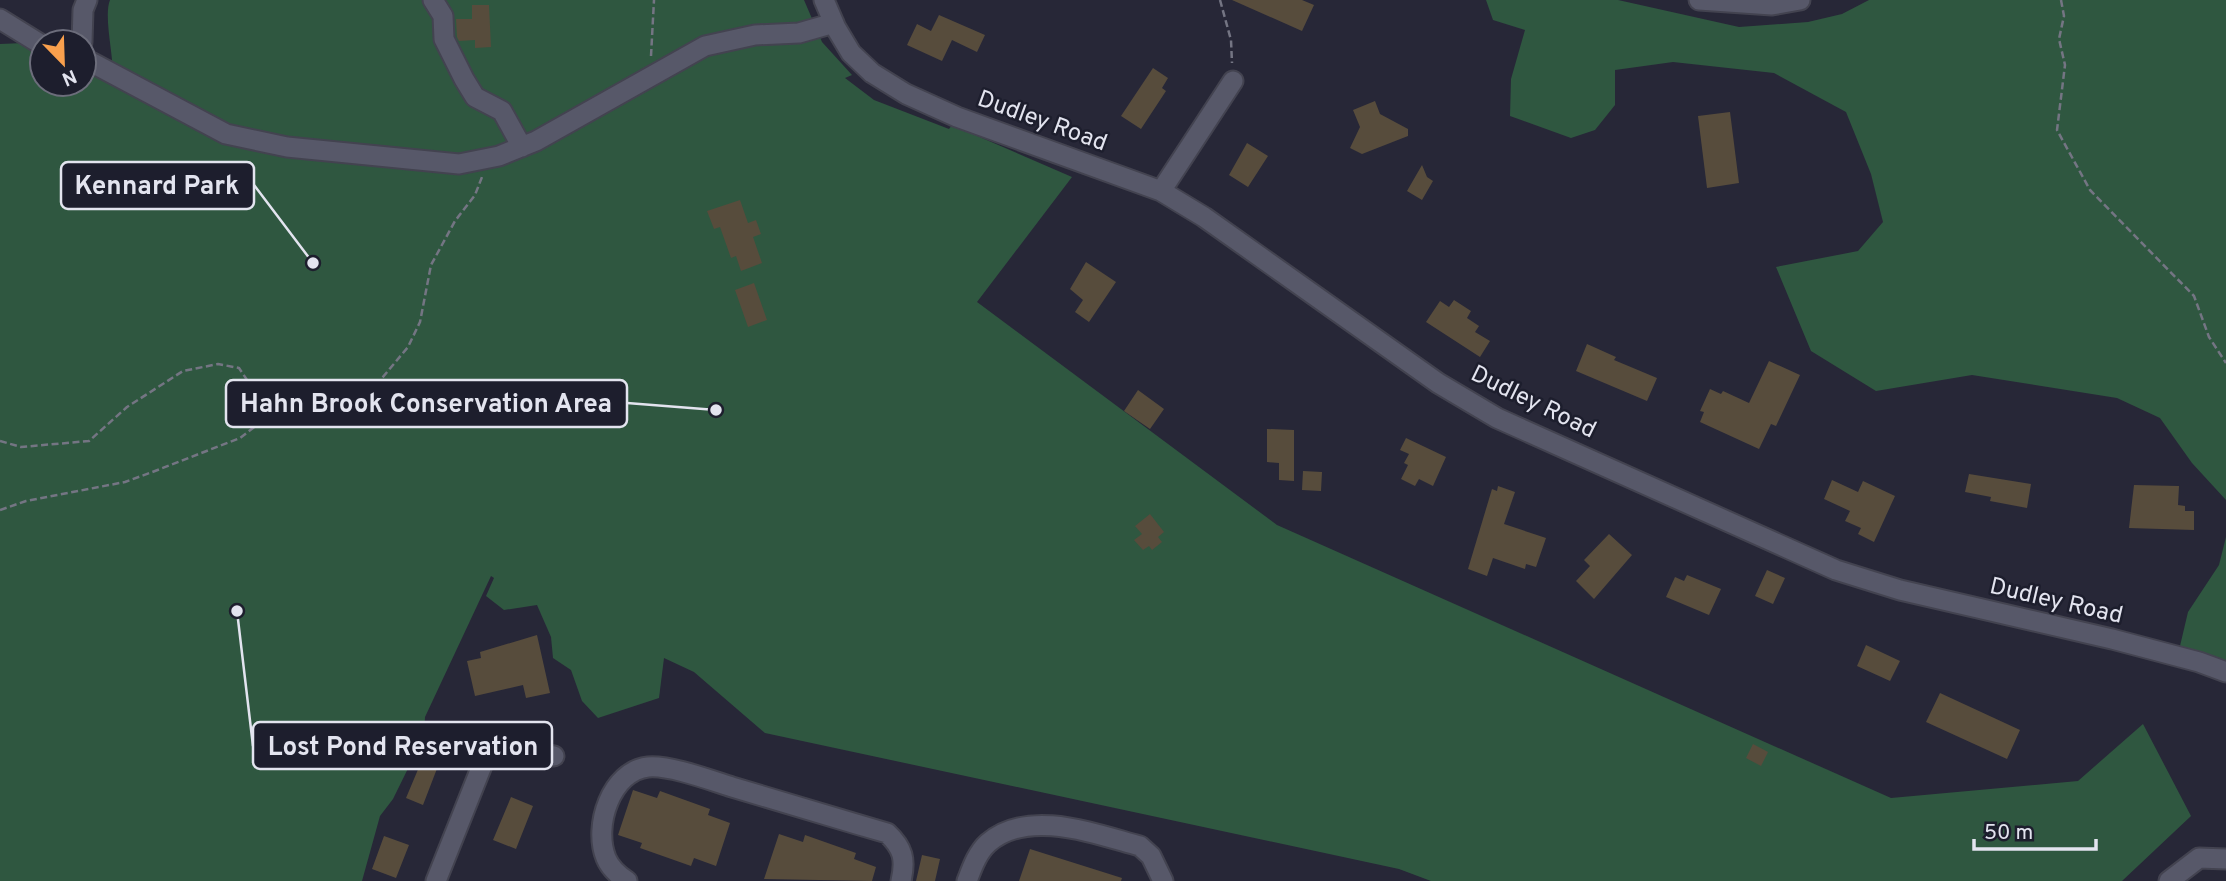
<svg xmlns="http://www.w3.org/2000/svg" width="2226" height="881" viewBox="0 0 2226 881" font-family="Overpass,sans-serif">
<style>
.green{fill:#2f5740}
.building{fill:#574c3c}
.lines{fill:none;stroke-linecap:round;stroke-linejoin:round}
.minor-casing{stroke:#434350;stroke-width:23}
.path{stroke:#747583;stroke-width:2.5;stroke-dasharray:7 3.5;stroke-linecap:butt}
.minor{stroke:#575869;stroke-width:19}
.labels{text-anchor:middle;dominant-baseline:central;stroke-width:5;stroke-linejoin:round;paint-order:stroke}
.street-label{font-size:24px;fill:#e3e4ef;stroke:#1d1e2d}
.leader{fill:none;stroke:#e3e4ef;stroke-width:2.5}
.callout-dot{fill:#e3e4ef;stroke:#1d1e2d;stroke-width:2.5}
.callout{fill:#1d1e2d;stroke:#e3e4ef;stroke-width:2.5}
.callout-label{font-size:26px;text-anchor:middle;font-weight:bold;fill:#e3e4ef}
</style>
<rect width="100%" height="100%" fill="#272737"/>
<path class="green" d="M 110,0 L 804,0 L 822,42 L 852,75 L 845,78 L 874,100 L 949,129 L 952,125 L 1072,177 L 977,302 L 1277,525 L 1891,798 L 2078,781 L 2143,724 L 2191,816 L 2122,881 L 1431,881 L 1399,869 L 765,733 L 694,672 L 664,658 L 659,698 L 598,718 L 582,701 L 571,670 L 553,658 L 551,637 L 537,605 L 504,610 L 486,596 L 494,578 L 491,576 L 425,717 L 424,736 L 393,799 L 380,816 L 362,881 L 0,881 L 0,44 L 24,43 L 42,51 L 42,84 L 84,84 L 84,70 L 113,83 C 115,60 103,17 110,0 Z
M 1486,0 L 1618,0 L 1739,27 L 1808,22 L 1842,14 L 1869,0 L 2226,0 L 2226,500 L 2192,463 L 2160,418 L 2117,398 L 1972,375 L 1876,391 L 1811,351 L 1776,267 L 1858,251 L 1883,222 L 1871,174 L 1846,112 L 1774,73 L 1673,62 L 1615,70 L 1615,105 L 1595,130 L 1571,138 L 1510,116 L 1511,79 L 1525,30 L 1493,20 Z
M 2226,537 L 2226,663 L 2180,646 L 2188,612 L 2219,565 Z"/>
<path class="building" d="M 1232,0 L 1302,0 L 1314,5 L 1302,31 Z
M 472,5 L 489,5 L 491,47 L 475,48 L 475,40 L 459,41 L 457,37 L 456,19 L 472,19 Z
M 939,15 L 985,35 L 977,52 L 952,40 L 942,61 L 907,45 L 917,24 L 931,31 Z
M 1153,68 L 1168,78 L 1162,88 L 1166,91 L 1141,129 L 1121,116 Z
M 1375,101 L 1380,114 L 1408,129 L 1408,136 L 1362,154 L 1350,148 L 1360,127 L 1353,110 Z
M 1730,112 L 1739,183 L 1707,188 L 1698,116 Z
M 1247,143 L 1268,156 L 1248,187 L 1229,175 Z
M 1422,165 L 1427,177 L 1433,181 L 1422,200 L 1407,191 Z
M 740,200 L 748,223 L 756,220 L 761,234 L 753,237 L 762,263 L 741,271 L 736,256 L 731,258 L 720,227 L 714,229 L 707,211 Z
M 1086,262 L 1116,282 L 1089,322 L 1075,312 L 1083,300 L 1070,289 Z
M 754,283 L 767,320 L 748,327 L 735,290 Z
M 1454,300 L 1471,311 L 1467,318 L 1479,326 L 1475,332 L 1490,341 L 1480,357 L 1426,322 L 1440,301 L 1449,307 Z
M 1587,344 L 1616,357 L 1614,360 L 1657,378 L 1647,401 L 1576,371 Z
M 1769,361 L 1800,375 L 1776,426 L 1771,424 L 1759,449 L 1700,422 L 1704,412 L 1700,411 L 1710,389 L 1721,394 L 1723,391 L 1749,403 Z
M 1138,390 L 1164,409 L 1150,429 L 1124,411 Z
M 1267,429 L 1294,430 L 1294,481 L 1279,480 L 1279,463 L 1267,462 Z
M 1406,438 L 1446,457 L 1433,486 L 1419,479 L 1415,486 L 1401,479 L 1408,465 L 1404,463 L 1409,454 L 1400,450 Z
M 1303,471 L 1322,472 L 1321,491 L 1302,490 Z
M 1969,474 L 2031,484 L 2027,508 L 1990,501 L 1991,497 L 1965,492 Z
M 1832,480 L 1858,492 L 1863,481 L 1895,496 L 1874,542 L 1858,534 L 1861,528 L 1845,521 L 1850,511 L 1824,499 Z
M 2134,485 L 2179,486 L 2178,505 L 2185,506 L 2185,511 L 2194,511 L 2194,530 L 2129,528 Z
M 1498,486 L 1515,492 L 1504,524 L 1546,538 L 1536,567 L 1526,564 L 1525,569 L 1493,558 L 1487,576 L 1468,569 L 1492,489 L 1497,491 Z
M 1150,514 L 1164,532 L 1158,537 L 1162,542 L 1152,550 L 1149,546 L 1143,550 L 1134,540 L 1142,534 L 1135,526 Z
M 1609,534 L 1632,555 L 1594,599 L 1576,581 L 1590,566 L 1584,560 Z
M 1767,570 L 1785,578 L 1773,604 L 1755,596 Z
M 1687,575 L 1721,589 L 1709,615 L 1666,597 L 1675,577 L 1684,581 Z
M 537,635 L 550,693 L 526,698 L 523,685 L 475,696 L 467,661 L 481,658 L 480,652 Z
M 1866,645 L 1900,661 L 1890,681 L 1857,666 Z
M 1940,693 L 2020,730 L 2007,759 L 1926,722 Z
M 1753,744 L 1768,752 L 1761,766 L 1746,758 Z
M 422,760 L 438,766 L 423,805 L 406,798 Z
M 633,790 L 657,798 L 660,791 L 710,809 L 708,815 L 730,823 L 716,866 L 694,858 L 691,866 L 640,848 L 642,843 L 618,835 Z
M 511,797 L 533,806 L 516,849 L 493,840 Z
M 779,834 L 803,842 L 805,835 L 856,853 L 854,859 L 876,867 L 872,881 L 764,879 Z
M 384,836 L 409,845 L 396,878 L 372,869 Z
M 1030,849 L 1122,878 L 1121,881 L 1019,881 Z
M 922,855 L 940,859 L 935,881 L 916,881 Z"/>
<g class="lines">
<defs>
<path id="minor" d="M 433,0 L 443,16 L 444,39 L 464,79 L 475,97 L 502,111 L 522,147
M 824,0 L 836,28 L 851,53 L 872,73 L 906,94 L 957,117 L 1161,191 L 1204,217 L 1438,383 L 1497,418 L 1836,570 L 1900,590 L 2112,639 L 2199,662 L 2226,672
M 1699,0 L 1772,5 L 1800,0
M 0,19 L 42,45
M 82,42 L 83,10 L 87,0
M 84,55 L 85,59 L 226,134 L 287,147 L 459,164 L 499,156 L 536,141 L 705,46 L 755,35 L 799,33 L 834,23
M 1161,191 L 1233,81
M 436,881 L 489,748 L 554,756
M 627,881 C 618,875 610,868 606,858 C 593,826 611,771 648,767 C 670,765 710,780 732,787 C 783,802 835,818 887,833 C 903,848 906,859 901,881
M 967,881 C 972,868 977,853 988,843 C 1028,808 1095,834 1140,846 L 1151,856 L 1163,881
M 2169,881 L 2199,858 L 2226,859"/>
</defs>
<use href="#minor" class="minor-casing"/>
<path class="path" d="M 1220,0 L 1231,40 L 1232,63
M 2061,0 L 2064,16 L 2059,39 L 2065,65 L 2057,130 L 2090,190 L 2194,296 L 2209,337 L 2226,363
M 651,56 L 654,0
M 0,441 L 21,447 L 89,441 L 127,407 L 183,371 L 218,364 L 239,368 L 262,402 L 327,426 L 347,420 L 408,347 L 420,322 L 431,265 L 455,221 L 475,195 L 482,177
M 0,510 L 26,501 L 125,482 L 155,471 L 240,438 L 279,408"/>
<use href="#minor" class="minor"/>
</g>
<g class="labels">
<g class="street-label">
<text transform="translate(1042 122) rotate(20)">Dudley Road</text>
<text transform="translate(1533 403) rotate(26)">Dudley Road</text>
<text transform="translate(2056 602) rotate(13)">Dudley Road</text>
</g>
</g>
<path class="leader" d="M313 263L254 185M716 410L627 403M237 611L253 746"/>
<g class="callout-dot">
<circle cx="313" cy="263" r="7"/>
<circle cx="716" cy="410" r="7"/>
<circle cx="237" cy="611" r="7"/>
</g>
<g class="callout">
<rect x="61" y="162" width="193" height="47" rx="7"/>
<rect x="226" y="380" width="401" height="47" rx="7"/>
<rect x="253" y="722" width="299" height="47" rx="7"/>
</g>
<g class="callout-label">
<text x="157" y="194">Kennard Park</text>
<text x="426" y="412">Hahn Brook Conservation Area</text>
<text x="403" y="755">Lost Pond Reservation</text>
</g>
<g transform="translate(63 63) rotate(157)"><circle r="33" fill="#1d1e2d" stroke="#6c6d7b" stroke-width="2"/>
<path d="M0-5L12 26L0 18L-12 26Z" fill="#f9a04d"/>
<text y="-10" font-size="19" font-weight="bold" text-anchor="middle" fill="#e3e4ef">N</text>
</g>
<path d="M1974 839v10h122v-10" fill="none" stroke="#e3e4ef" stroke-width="3.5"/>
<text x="1984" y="839" font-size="21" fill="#e3e4ef" stroke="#1d1e2d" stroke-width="5" paint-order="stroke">50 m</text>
</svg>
